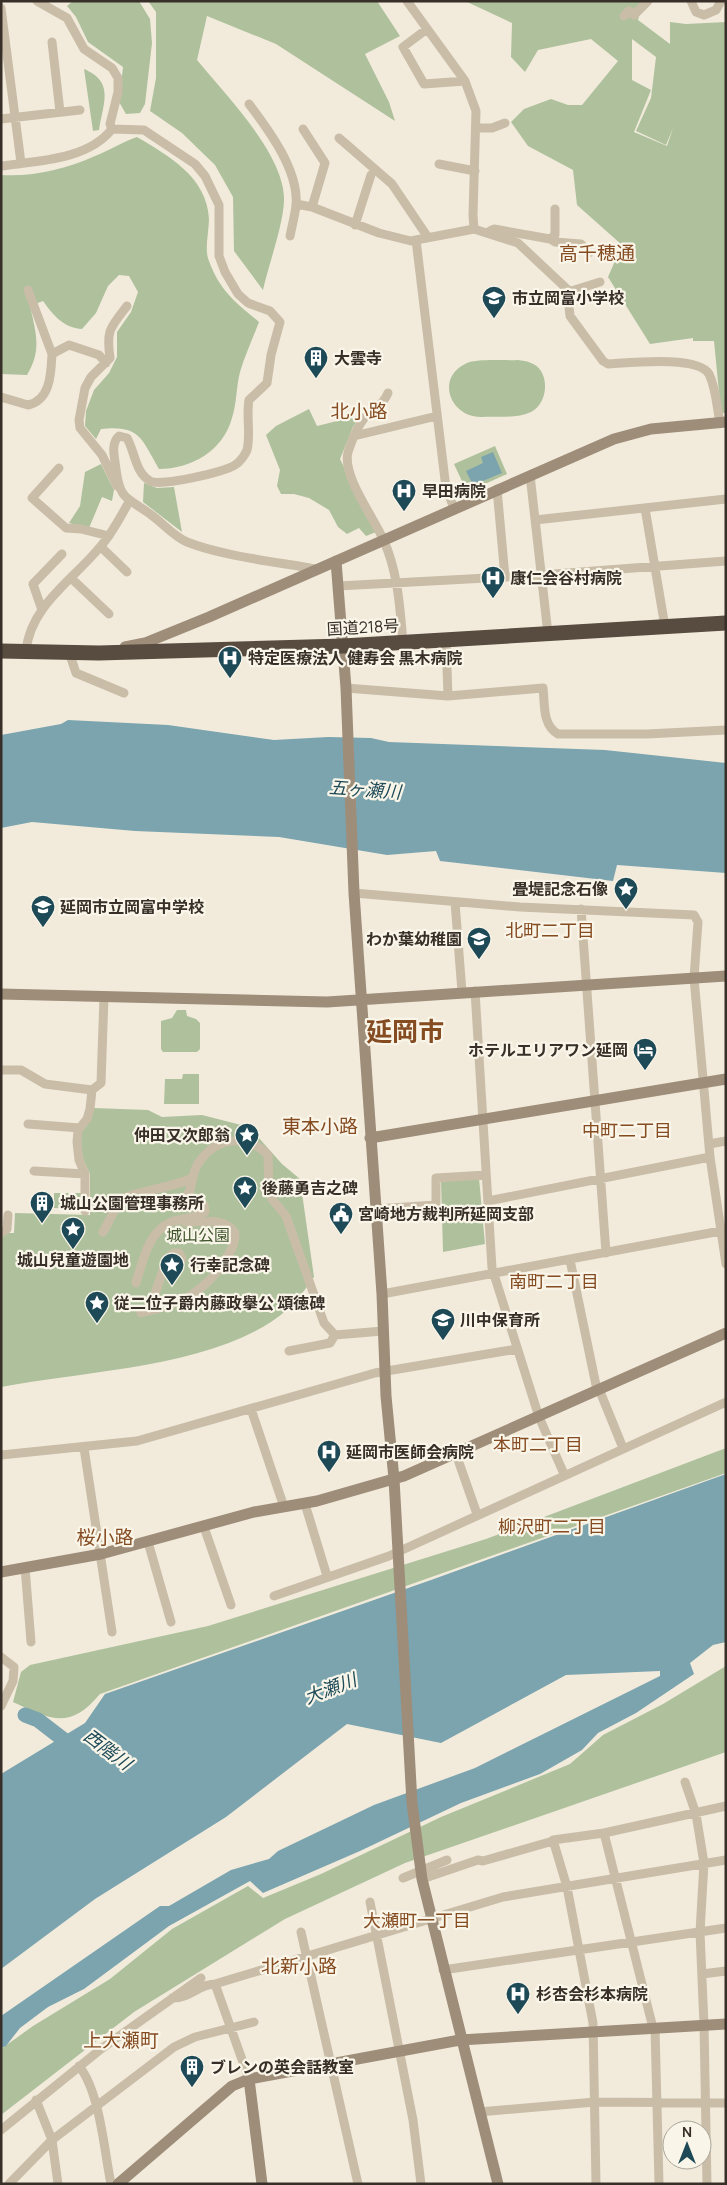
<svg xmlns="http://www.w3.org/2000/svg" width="727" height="2185" viewBox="0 0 727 2185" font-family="Manrope,'Noto Sans JP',sans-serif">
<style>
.green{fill:#aec19c;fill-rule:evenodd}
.water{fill:#7ba4af}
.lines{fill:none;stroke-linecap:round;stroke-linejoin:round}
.river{stroke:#7ba4af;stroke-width:15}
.street{stroke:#cabda8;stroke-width:9}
.secondary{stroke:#9e8d79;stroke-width:11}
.highway{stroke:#584b3f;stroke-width:15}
.labels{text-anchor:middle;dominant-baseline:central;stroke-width:4.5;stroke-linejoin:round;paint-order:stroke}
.poi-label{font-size:16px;font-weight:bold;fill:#372f28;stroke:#f9f5e8;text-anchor:start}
.street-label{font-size:16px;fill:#372f28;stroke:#f9f5e8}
.park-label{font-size:16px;fill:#3f552c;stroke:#f9f5e8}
.water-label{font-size:18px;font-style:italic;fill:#1e4a58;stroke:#f9f5e8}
.neighbourhood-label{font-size:18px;fill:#854b21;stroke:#f9f5e8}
.quarter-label{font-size:19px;fill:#854b21;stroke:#f9f5e8}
.town-label{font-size:26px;font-weight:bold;fill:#854b21;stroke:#f9f5e8}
</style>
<rect width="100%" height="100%" fill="#f2ebdc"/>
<path class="green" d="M 73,1 L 139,1 L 150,19 L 152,43 L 145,104 L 140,113 L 126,114 L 119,102 L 123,67 L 88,42 L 76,17 L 67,6 Z
M 148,1 L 377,1 L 400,36 L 365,54 L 389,102 L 395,121 L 276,44 L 207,16 L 197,60 C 225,94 286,156 284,201 C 283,226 269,263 263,290 L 234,251 L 233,197 L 215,165 L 182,133 L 150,111 L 156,78 L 156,12 Z
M 465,1 L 643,1 L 638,20 L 670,44 L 670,22 L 686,24 L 726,22 L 726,413 L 721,413 L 714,341 L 693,341 L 693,338 L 650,344 L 608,277 L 622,245 L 577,205 L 573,170 L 528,146 L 511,122 L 524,109 L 551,99 L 568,105 L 582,105 L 618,61 L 591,39 L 538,50 L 525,72 L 511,57 L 512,23 ZM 632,39 L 656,57 L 651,98 L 636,131 L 666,145 L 673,128 L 667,146 L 634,132 L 651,90 L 632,80 Z
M 84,69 C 115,82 103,103 99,130 L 93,131 Z
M 137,137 C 169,156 207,177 209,219 C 209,232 204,250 209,261 C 220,291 235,302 259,322 C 253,338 245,355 240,372 C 236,387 237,403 232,418 C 223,451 191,469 159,469 C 141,438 140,425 101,429 L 96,439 L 85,426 L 86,411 L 94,390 L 109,373 L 117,357 L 117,332 L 131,312 L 138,292 L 129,276 L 119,275 L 108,286 L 96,313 L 82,329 C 64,328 53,315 43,301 L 30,306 C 36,333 42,350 27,375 L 1,374 L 1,175 C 33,177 66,169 95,156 C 110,150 122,142 137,137 Z
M 518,360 C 527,361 536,363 541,371 C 549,384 545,405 531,412 C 517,419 497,416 482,417 C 451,418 435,379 465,364 C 476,358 505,361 518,360 Z
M 309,409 L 317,426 L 361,415 L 353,427 L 340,459 L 376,532 L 366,536 L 359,528 L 347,534 L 338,527 L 329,510 L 309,498 L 294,494 L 281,494 L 277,486 L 280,470 L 266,435 L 276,426 Z
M 495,446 L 507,474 L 467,492 L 454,464 Z
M 101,464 L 114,490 L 112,501 L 102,497 L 89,528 L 69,523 L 80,506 L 85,472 Z
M 144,483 L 157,488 L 174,487 L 182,532 L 143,502 Z
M 177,1010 L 186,1010 L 187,1016 L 196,1019 L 200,1023 L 200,1049 L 197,1052 L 163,1052 L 161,1049 L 161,1021 L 172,1018 Z
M 183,1074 L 199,1074 L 199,1104 L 164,1104 L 165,1079 L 182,1079 Z
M 94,1108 L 148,1110 L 162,1117 L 202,1115 L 249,1127 L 282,1164 L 300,1179 L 314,1277 C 306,1288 297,1301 287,1310 C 219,1368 87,1370 1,1387 L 1,1237 L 6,1233 L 14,1233 L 15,1213 L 90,1215 L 90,1174 L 79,1150 L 80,1134 Z
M 479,1178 L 485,1244 L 443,1252 L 441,1181 Z
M 54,1193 L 81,1193 L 80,1209 L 54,1208 Z
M 726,1448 L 726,1473 L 100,1694 C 70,1730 51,1720 13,1702 L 21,1672 L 30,1665 L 208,1626 L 486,1539 Z
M 726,1666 L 726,1752 L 405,1863 L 285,1919 L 134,2012 L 1,2115 L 1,2049 L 33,2026 L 110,1979 L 172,1929 L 248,1886 L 263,1898 L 321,1874 L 441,1817 L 570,1764 L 603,1735 L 663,1704 Z"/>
<path class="water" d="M 493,452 L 502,473 L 473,485 L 466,471 L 483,463 L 481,457 Z
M 68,720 L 168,725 L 274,740 L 328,737 L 371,738 L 389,742 L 605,750 L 726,763 L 726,873 L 617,865 L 613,881 L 440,861 L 436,851 L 387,855 L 279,837 L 135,831 L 32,822 L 1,828 L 1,735 L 61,724 Z
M 726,1474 L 726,1642 L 713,1645 L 690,1663 L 694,1674 L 636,1713 L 598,1733 L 582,1750 L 540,1774 L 461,1803 L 360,1851 L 263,1893 L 250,1881 L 169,1926 L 84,1989 L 48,2007 L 20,2028 L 6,2046 L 1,2048 L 1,2016 L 160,1906 L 169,1906 L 231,1870 L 269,1859 L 278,1851 L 374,1805 L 475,1768 L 660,1676 L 660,1671 L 566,1675 L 441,1743 L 347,1724 L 226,1817 L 95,1899 L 1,1969 L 1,1774 L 85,1723 L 105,1694 L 431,1580 Z"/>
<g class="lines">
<path class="river" d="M 25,1715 L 38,1720 L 77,1750"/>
<path class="street" d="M 407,1 L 465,81 L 476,111 L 473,215 L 474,229
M 691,1 L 696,12 L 704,15 L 716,10 L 721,1
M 1,8 L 21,163
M 624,16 L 629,11 L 634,15 L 648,1
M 427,29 L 403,47 L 424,84 L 465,81
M 52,42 L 60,112
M 249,104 C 269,130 299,171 296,205 C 295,215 292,226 290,236
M 1,119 L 80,110
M 476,128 L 492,128 L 505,123
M 112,129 L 144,130 L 195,164 L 205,176 L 219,205 L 219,256 L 225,272 L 238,294 L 248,303 L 270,311 L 280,322 L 271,355 L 267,383 L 249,400 C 246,416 251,434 247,450 C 245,455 240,462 235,465 C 224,472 160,487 150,481 C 135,472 135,452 127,438 L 119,436 C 110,444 115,458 116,469 C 120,501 127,497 150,514 C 163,523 173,536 187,542 C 222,556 277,562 315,569
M 303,129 L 325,163 L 312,207
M 339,138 L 392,184 L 427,236
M 439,164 L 475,171
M 1,166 C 37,161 88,160 112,129 L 110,124 L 118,92 L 118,78 L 112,68 L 84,49 L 67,18 L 37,1
M 296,204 L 312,207 L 379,233 L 411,241 L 416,240
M 355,225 L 371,175
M 490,231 L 494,229 L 550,239 L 555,242 L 581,244 L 589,253
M 550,239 L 555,235 L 555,209
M 28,290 L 52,354
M 568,292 L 600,282
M 388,393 C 383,405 376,406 367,415 C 358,424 352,440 348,452 C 342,476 373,516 383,539 C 398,571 400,608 403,643
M 1,397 L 28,405 C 51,400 51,372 52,354 L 69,345 L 99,355 L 106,363
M 354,436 L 437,416
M 59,468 L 32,498 L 66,528 L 81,529 L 109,536
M 530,475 L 548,634
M 117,486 L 102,455 L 80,428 L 79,420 L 85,388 L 91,377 L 110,358 C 106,330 110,328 127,306
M 497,489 L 505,577
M 454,508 L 446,488 L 416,240 L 474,229 L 518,243 L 567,289 L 570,316 L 603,361 L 608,364 C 628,363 698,355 709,374 C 716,388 717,408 720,423
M 645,508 L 665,627
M 535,520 L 726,499
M 101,547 L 127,572
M 71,578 L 109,614
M 338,586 L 541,575 L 726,561
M 42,610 L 33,584 L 62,554
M 446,641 L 448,696
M 26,651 C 30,606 73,580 100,547 C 112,534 120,517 129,502
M 69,652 L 76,673 L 124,693
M 346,688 L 448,696 L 543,688 C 545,704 542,725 558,734 L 647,734 L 726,730
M 354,893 L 520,907 L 694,915 L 698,922 L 694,978 L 710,1157 L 726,1264
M 455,902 L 462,992
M 581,909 L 606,1253
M 475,991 L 492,1268 L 539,1417 L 564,1474
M 1,1070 L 21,1070 L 45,1084 L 92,1090 L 101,1083 L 104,997
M 28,1124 L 80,1128
M 709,1144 L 726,1141
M 34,1171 L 85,1174
M 488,1201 L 710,1157
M 376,1209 L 436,1205 L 436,1178 L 486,1175
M 85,1211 L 85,1174 L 79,1160 L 77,1142 L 78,1130 L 87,1119 L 90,1109 L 92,1090
M 103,1232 C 109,1223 113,1209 121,1201 C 130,1191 174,1188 192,1178
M 1,1233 L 7,1229 L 8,1215
M 570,1260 L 597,1390
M 136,1283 C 143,1260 149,1229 174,1221 C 185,1218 196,1218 205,1212 L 204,1205 L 187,1207 L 183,1204 C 184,1198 188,1195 190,1190 C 192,1181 193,1172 198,1164 C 215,1137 246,1133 268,1155 L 269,1189 L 272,1199 L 286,1216 L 324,1323 L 335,1335 L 383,1331
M 382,1294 L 726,1230
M 149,1311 L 167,1259 L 174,1253 L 179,1253 L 182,1259
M 141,1313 C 178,1304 199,1297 222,1265 C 229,1254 235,1246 235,1233 C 226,1217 201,1222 185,1222
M 289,1351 L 330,1343 L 335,1335
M 599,1389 L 623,1448
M 251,1409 L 284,1507
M 84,1448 L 112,1632
M 456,1454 L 477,1514
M 1,1455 L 137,1441 L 375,1373 L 517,1349
M 305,1504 L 327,1576
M 204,1527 L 231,1605
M 148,1542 L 171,1622
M 25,1567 L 31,1642
M 274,1596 L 389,1556 L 726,1402
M 1,1657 L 14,1667 L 13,1681 L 1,1706
M 685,1782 L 696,1814 L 704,1863 L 700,1932 L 704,2025 L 707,2184
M 604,1833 L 653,2028
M 403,1878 L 447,1860
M 422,1879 L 478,1860 L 483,1861 L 553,1841
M 370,1902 L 413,2120 L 421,2184
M 301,1932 L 358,2184
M 443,1970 L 726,1928
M 702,1974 L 726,1971
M 215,1984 L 503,1897 L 726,1860
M 172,1998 C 189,1999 199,1984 215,1984 L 249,2079
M 655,2028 L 659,2184
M 79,2066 C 100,2092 104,2150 111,2184
M 36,2100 L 52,2140 L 58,2184
M 479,2112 L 595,2102 L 726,2103
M 1,2130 L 101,2049 L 201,1978
M 9,2184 L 52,2140 L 174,2047 L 195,2037 L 254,2022
M 596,2184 L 593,2023 L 567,1887 L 553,1840 L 604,1833 L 726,1806"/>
<path class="secondary" d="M 336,561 L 346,688 L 354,893 L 382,1294 L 386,1396 L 394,1479 L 412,1803 L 422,1879 L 498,2184
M 125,647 L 145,643 L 209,617 L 614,439 L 651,429 L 726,422
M 1,994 L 327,1002 L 726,976
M 370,1138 L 726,1079
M 1,1572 L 101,1554 L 254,1512 L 317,1501 L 404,1476 L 726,1333
M 249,2079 L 262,2184
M 118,2184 L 232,2086 L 249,2079 L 460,2040 L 726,2024"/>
<path class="highway" d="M 1,651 L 99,653 L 343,646 L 726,623"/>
</g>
<defs>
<symbol id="school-pin" viewBox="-11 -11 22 30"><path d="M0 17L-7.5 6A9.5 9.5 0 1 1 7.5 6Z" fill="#1e4a58" stroke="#f9f5e8"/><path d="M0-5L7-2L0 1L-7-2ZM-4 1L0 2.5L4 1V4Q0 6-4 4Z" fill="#fff"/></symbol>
<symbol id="building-pin" viewBox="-11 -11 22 30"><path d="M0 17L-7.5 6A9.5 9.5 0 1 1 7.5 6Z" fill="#1e4a58" stroke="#f9f5e8"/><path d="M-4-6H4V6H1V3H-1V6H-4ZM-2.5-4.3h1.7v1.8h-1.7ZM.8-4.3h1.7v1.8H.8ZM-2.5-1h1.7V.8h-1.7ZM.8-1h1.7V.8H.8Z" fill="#fff"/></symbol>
<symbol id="hospital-pin" viewBox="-11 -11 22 30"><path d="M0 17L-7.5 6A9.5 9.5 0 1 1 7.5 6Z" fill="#1e4a58" stroke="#f9f5e8"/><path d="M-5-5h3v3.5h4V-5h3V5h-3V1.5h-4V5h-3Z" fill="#fff"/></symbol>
<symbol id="sight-pin" viewBox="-11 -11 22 30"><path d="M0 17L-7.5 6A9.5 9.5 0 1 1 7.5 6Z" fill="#1e4a58" stroke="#f9f5e8"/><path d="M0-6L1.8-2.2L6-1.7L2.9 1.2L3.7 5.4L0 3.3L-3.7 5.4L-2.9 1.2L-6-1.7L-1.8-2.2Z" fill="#fff"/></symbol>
<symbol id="hotel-pin" viewBox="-11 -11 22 30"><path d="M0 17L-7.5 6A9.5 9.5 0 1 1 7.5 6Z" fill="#1e4a58" stroke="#f9f5e8"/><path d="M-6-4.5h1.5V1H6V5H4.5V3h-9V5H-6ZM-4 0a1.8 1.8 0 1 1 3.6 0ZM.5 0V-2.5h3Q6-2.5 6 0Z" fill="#fff"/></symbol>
<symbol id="civic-pin" viewBox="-11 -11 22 30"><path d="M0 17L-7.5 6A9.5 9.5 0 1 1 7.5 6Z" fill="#1e4a58" stroke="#f9f5e8"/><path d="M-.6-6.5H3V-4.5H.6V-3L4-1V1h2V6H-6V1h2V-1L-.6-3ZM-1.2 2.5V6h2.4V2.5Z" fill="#fff"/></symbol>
</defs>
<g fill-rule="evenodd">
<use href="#school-pin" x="480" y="284" width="28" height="38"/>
<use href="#building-pin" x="302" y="344" width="28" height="38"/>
<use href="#hospital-pin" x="390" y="477" width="28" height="38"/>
<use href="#hospital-pin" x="479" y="564" width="28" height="38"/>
<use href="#hospital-pin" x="216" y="644" width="28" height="38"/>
<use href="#sight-pin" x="612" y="875" width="28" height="38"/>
<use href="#school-pin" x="29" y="893" width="28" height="38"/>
<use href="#school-pin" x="465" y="925" width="28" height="38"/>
<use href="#hotel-pin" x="631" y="1036" width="28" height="38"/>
<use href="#sight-pin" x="233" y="1121" width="28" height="38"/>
<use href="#sight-pin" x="231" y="1174" width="28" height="38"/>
<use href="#building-pin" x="28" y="1189" width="28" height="38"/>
<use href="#civic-pin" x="327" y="1200" width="28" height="38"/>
<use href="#sight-pin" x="59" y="1215" width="28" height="38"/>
<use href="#sight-pin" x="158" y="1251" width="28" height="38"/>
<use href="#sight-pin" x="83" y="1289" width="28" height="38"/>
<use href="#school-pin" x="429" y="1306" width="28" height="38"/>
<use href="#hospital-pin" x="315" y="1438" width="28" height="38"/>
<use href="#hospital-pin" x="504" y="1980" width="28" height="38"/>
<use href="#building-pin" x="178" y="2053" width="28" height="38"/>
</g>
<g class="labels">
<g class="poi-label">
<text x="512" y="298">市立岡富小学校</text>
<text x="334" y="358">大雲寺</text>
<text x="422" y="491">早田病院</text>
<text x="510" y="578">康仁会谷村病院</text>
<text x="248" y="658">特定医療法人 健寿会 黒木病院</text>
<text x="608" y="889" text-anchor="end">畳堤記念石像</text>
<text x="60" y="907">延岡市立岡富中学校</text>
<text x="462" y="939" text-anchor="end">わか葉幼稚園</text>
<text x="628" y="1050" text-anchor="end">ホテルエリアワン延岡</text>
<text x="230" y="1135" text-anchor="end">仲田又次郎翁</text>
<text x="262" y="1188">後藤勇吉之碑</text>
<text x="60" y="1203">城山公園管理事務所</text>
<text x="358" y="1214">宮崎地方裁判所延岡支部</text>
<text x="73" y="1260" text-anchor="middle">城山兒童遊園地</text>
<text x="190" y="1265">行幸記念碑</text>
<text x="114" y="1303">従二位子爵内藤政擧公 頌徳碑</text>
<text x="460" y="1320">川中保育所</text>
<text x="346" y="1452">延岡市医師会病院</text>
<text x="536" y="1994">杉杏会杉本病院</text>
<text x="210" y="2067">ブレンの英会話教室</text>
</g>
<g class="street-label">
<text transform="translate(363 627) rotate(-3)">国道218号</text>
</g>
<g class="park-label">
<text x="198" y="1235">城山公園</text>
</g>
<g class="water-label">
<text transform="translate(365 789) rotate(4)">五ヶ瀬川</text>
<text transform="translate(330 1688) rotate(-21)">大瀬川</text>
<text transform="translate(108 1749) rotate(37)">西階川</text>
</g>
<g class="neighbourhood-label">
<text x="550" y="930">北町二丁目</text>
<text x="627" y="1130">中町二丁目</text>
<text x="554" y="1281">南町二丁目</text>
<text x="538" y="1444">本町二丁目</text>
<text x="552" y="1526">柳沢町二丁目</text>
<text x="417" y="1920">大瀬町一丁目</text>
</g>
<g class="quarter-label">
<text x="597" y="253">高千穂通</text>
<text x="359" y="411">北小路</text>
<text x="320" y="1126">東本小路</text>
<text x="105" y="1537">桜小路</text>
<text x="299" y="1966">北新小路</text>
<text x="121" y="2040">上大瀬町</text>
</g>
<g class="town-label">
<text x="405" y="1031">延岡市</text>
</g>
</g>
<rect width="727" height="2185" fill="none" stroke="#372f28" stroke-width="5"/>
<g transform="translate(687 2145)"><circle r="24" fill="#f9f5e8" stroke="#aba69b"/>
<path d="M0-4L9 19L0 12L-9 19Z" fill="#1e4a58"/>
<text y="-8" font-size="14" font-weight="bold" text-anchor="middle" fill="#372f28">N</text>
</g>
</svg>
